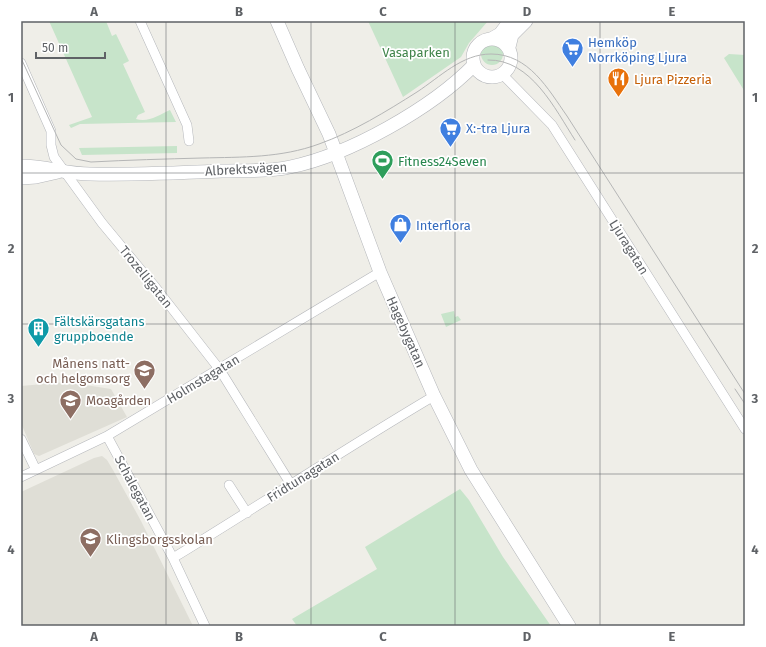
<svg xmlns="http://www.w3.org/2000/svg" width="766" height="647" viewBox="0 0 766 647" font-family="'Fira Sans',sans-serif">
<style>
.education{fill:#dfded6}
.green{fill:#c7e4ca}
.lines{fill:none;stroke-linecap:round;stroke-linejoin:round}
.street-casing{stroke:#b5b7bb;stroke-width:10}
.secondary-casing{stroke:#b4b6ba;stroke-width:14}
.street{stroke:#fff;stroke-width:9}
.secondary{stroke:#fff;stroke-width:13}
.tram{stroke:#b5b6b6;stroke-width:1}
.grid{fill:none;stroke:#5f6266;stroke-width:1;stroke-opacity:0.55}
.labels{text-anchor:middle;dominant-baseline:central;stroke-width:3.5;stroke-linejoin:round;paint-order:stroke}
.shop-label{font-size:13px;fill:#366cbe;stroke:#fff;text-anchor:start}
.park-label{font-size:13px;fill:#40844a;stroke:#fff}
.food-label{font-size:13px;fill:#c56008;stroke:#fff;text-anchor:start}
.leisure-label{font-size:13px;fill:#27864d;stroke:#fff;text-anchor:start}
.street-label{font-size:13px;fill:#5f6266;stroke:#fff}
.culture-label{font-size:13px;fill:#0d838f;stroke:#fff;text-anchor:start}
.education-label{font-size:13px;fill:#785e54;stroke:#fff;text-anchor:start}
.neatline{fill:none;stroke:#5f6266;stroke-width:1.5}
.grid-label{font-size:13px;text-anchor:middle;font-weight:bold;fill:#5f6266}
</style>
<rect width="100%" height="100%" fill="#efeee8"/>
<path class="education" d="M 66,382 L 111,389 L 127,417 L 39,456 L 34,454 L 21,423 L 21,386 Z
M 102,456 L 107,460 L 113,470 L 141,521 L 193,626 L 21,626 L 21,492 L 94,458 Z"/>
<path class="green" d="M 49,21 L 106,21 L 112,36 L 116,34 L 129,61 L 123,64 L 145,112 L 138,115 L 136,119 C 148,123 159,115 170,110 L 176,122 L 80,124 L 71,128 L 69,125 L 92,117 Z
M 368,21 L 488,21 L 469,43 L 461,57 L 403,97 Z
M481 54a11 11 0 1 1 22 0a11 11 0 1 1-22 0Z
M 729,54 L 745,55 L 745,92 L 724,58 Z
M 177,146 L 177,153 L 82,155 L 79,148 Z
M 454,311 L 455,317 L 458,316 L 461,320 L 446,327 L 441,314 Z
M 460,489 L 469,500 L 503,557 L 551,626 L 297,626 L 292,619 L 377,569 L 365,547 Z"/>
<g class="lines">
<defs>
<path id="street" d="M 140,21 L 187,125 L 189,141
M 21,63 L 51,131 L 51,145 L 54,157 L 102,223 L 156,288 L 220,370 L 290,483
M 502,74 L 552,125 L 745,429
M 107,436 L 173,558 L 205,626
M 21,439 L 36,470
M 21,477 L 107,436 L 380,272
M 229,485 L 247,513
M 173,558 C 260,505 346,448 434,396"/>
<path id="secondary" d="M 277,21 L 298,69 L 329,134 L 380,272 L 434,396 L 471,470 L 569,626
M473 58a19 19 0 1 1 38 0a19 19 0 1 1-38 0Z
M 491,39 L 500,34 L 510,21
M 509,47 L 512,35 L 526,21
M 21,166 C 45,166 67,174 90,174 C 135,175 179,173 224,171 C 246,170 269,172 290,167 C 349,155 432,108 474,65
M 21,178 L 36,177 L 58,172"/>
</defs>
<use href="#street" class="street-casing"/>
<use href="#secondary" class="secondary-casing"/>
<use href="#street" class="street"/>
<use href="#secondary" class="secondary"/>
<path class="tram" d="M 21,58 L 61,145 L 76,159 L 91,162 C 128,160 165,159 202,158 C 242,157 281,158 319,144 C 353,132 387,111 417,92 C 440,77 462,54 491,54 C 529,54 548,89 567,116 L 745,394
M 488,60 C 531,59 555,109 575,140
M 735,389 L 745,404"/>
</g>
<path class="grid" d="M 166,21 L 166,626M 311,21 L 311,626M 455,21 L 455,626M 600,21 L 600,626M 21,173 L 745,173M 21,324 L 745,324M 21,474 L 745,474"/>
<defs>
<symbol id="supermarket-pin" viewBox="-11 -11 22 30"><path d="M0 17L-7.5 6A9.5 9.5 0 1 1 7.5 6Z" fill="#3f7fe0" stroke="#fff"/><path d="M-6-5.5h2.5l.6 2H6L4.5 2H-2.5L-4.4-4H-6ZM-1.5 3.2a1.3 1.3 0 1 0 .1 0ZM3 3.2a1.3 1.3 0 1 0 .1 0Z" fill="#fff"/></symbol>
<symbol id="restaurant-pin" viewBox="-11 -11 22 30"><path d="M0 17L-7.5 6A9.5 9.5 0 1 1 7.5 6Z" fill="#e8710a" stroke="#fff"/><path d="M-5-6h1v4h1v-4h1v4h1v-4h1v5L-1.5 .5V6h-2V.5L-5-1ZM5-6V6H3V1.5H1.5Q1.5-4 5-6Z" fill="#fff"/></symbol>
<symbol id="stadium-pin" viewBox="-11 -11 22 30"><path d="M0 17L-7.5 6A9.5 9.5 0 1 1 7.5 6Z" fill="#2e9e5b" stroke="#fff"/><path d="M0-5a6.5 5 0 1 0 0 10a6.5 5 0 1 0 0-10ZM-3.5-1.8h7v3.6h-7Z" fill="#fff"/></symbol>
<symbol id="shop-pin" viewBox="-11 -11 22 30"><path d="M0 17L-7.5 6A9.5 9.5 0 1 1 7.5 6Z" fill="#3f7fe0" stroke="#fff"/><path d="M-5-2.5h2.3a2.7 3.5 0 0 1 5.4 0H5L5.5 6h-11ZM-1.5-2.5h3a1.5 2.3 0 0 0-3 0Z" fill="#fff"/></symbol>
<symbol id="building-pin" viewBox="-11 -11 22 30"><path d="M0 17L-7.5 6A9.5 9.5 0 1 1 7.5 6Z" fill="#0f9aa8" stroke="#fff"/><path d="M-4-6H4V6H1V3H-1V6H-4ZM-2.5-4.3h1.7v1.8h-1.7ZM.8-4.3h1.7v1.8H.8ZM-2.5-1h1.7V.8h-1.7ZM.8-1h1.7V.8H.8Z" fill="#fff"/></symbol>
<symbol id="school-pin" viewBox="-11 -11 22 30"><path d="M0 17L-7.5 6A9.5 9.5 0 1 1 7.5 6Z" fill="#8d6e63" stroke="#fff"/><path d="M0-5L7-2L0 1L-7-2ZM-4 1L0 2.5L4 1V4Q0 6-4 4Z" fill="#fff"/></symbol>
</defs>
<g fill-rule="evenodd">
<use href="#supermarket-pin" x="560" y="36" width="25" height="34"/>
<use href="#restaurant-pin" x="606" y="66" width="25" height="34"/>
<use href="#supermarket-pin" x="438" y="116" width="25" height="34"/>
<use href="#stadium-pin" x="370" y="148" width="25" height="34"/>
<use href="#shop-pin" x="388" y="212" width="25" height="34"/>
<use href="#building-pin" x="26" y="316" width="25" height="34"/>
<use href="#school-pin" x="132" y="358" width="25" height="34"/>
<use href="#school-pin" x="58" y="388" width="25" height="34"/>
<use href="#school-pin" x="78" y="526" width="25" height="34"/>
</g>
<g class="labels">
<g class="shop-label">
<text x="588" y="42">Hemköp<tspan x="588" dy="15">Norrköping Ljura</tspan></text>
<text x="466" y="128">X:-tra Ljura</text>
<text x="416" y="225">Interflora</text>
</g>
<g class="park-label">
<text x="416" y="52">Vasaparken</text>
</g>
<g class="food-label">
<text x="634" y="79">Ljura Pizzeria</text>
</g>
<g class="leisure-label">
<text x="398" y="161">Fitness24Seven</text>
</g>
<g class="street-label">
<text transform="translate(246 169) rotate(-3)">Albrektsvägen</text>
<text transform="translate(629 247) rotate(58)">Ljuragatan</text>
<text transform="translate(146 277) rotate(51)">Trozelligatan</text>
<text transform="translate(406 332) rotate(66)">Hagebygatan</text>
<text transform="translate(203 379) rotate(-31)">Holmstagatan</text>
<text transform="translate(303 477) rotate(-32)">Fridtunagatan</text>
<text transform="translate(135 488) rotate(62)">Schalegatan</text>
</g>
<g class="culture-label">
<text x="54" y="321">Fältskärsgatans<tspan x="54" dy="15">gruppboende</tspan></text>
</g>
<g class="education-label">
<text x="130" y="363" text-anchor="end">Månens natt-<tspan x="130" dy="15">och helgomsorg</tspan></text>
<text x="86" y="400">Moagården</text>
<text x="106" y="539">Klingsborgsskolan</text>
</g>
</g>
<rect width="766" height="647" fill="none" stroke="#ffffff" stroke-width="44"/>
<path d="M36 52v6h69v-6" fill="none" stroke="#5f6266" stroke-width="2"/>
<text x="42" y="52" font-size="12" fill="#5f6266" stroke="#ffffff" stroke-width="3" paint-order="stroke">50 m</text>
<rect x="22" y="22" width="722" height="603" class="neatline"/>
<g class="grid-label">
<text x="94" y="16">A</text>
<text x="239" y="16">B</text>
<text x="383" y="16">C</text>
<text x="527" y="16">D</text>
<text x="672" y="16">E</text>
<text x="11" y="102">1</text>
<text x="755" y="102">1</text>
<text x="11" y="253">2</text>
<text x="755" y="253">2</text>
<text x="11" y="403">3</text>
<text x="755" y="403">3</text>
<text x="11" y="554">4</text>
<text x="755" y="554">4</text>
<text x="94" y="641">A</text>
<text x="239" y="641">B</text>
<text x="383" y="641">C</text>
<text x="527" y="641">D</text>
<text x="672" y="641">E</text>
</g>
</svg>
